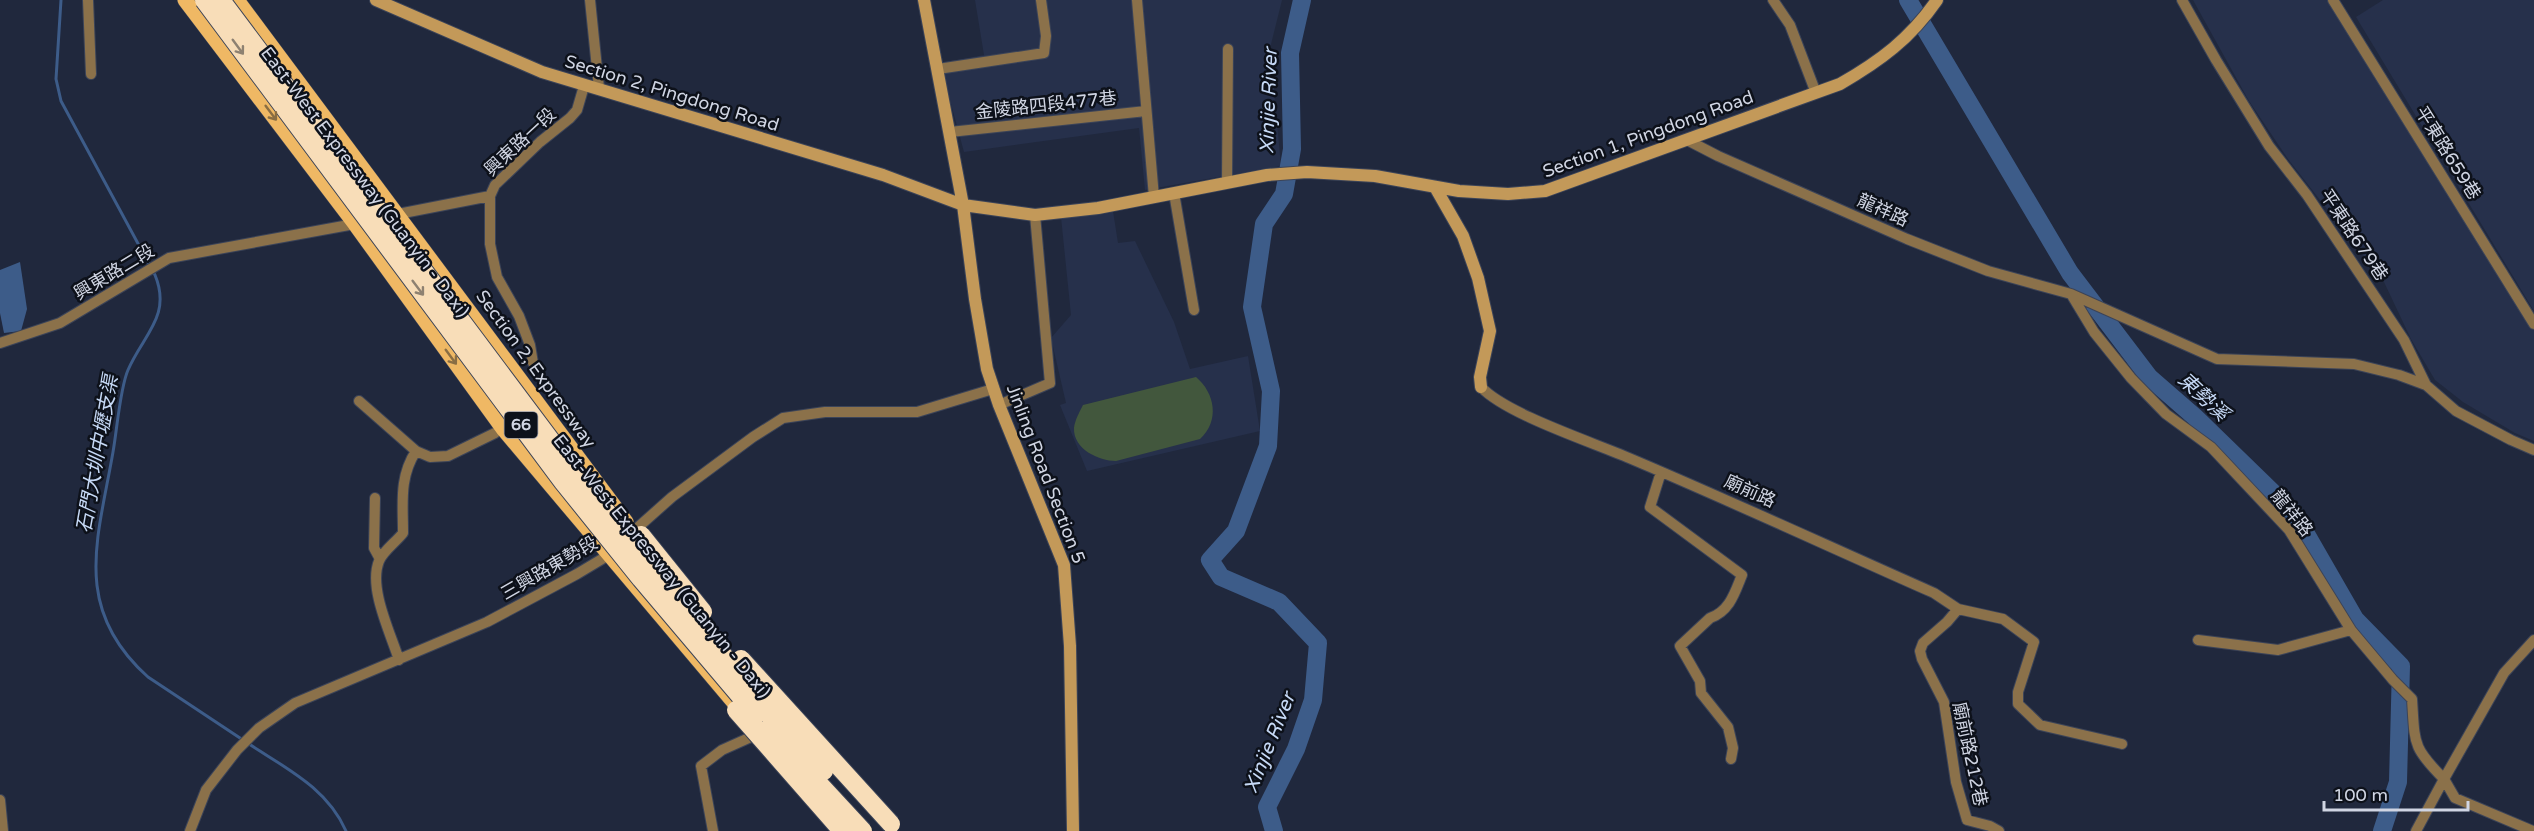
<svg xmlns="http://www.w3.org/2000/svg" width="2534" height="831" viewBox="0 0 2534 831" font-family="'Varela Round','Noto Sans TC',sans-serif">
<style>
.built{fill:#26304b}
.green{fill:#42573d}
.water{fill:#3d5c89}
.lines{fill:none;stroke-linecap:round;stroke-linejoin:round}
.stream{stroke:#3d5c89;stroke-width:3}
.river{stroke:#3d5c89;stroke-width:18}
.street-casing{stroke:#3c4458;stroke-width:12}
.secondary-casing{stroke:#3c4458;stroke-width:14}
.primary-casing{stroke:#3c4458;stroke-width:16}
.street{stroke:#8b714a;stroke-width:10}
.secondary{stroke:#c39959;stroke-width:12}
.primary{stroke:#efb864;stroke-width:15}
.highway-bridge-casing{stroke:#3c4458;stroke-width:20;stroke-linecap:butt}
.highway-bridge{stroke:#f8ddb8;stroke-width:18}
.oneway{stroke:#8e8171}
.oneway2{stroke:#896d43}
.labels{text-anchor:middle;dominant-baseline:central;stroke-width:5;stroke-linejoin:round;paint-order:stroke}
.shield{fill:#0d111a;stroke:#969aa7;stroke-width:1.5}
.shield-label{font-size:16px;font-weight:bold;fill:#d0d5e3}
.street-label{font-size:18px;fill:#d0d5e3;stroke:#0d111a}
.water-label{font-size:20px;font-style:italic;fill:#c6d9f6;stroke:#0d111a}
</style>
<rect width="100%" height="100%" fill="#20283d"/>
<path class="built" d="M 975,0 L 1282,0 L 1270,48 L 1281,166 L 1145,190 L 1139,128 L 964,152 L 940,63 L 984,55 Z
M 2193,0 L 2330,0 L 2534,330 L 2534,441 L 2515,433 L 2463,402 L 2435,380 L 2411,339 L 2384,282 L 2288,159 L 2249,101 Z
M 2383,0 L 2534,0 L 2534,311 L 2356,17 Z
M 1113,211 L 1118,243 L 1135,241 L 1174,322 L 1190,369 L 1248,356 L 1260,431 L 1087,471 L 1060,405 L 1066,403 L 1051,338 L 1071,315 L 1061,217 Z"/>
<path class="green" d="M 1196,377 C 1215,393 1220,421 1200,439 L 1116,461 C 1099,461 1073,449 1074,428 C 1075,420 1079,413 1083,405 Z"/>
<path class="water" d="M 20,262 L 27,309 L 21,331 L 4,333 L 0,313 L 0,270 Z"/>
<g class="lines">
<path class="stream" d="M 61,0 L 56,79 L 61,101 L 155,275 C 172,316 143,335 128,370 C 120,388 117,430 113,452 C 98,539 71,608 148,677 L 243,740
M 249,744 C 287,769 327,788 346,831"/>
<path class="river" d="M 1908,0 L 2070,273 L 2149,377 L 2195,417 L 2294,513 L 2355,619 L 2401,666 L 2398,782 L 2382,831
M 1274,831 L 1267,807 L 1296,749 L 1313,700 L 1318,643 L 1279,602 L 1221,577 L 1210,560 L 1236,531 L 1268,446 L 1271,391 L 1252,307 L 1264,224 L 1284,194 L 1292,149 L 1290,53 L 1302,0"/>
<defs>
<path id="street" d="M 88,0 L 91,74
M 590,0 L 599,88
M 1137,0 L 1154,197
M 1773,0 L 1790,25 L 1816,93
M 2182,0 L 2216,60 L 2269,146 L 2307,195 L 2404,340 L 2426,385 L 2456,411 L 2511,440 L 2534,450
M 2333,0 L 2534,324
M 938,69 L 1044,53 L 1046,36 L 1041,0
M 950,132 L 1146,111
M 1687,140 L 1718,156 L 1907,239 L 1988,271 L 2071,294 L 2217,359 L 2354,364 L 2399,375 L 2426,385
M 1227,183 L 1228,49
M 1174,193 L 1194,310
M 393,215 L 490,196
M 2071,294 L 2094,332 L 2131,378 L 2166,414 L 2211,447 L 2289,530 L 2351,630 L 2393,680 L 2412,699 C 2415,744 2412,747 2444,779 L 2416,831
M 0,343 L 60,323 L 169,258 L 360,223
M 533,363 L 530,345 L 519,316 L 497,277 L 490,244 L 490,196 L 495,185 L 540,142 L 570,118 L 577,110 L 584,86
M 1481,387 C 1506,414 1592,442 1629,458 C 1731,501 1832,548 1934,593 L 1958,609 L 2003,619 L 2034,642 L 2018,692 L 2018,704 L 2040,725 L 2122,744
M 359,401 L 416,451 L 430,457 L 448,456 L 495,433
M 999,405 L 1050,383 L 1035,215
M 1661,472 L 1650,507 L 1742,575 C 1735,592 1730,611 1710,618 L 1680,646 L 1700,681 L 1701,693 L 1728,727 L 1733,748 L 1731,759
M 375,498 L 374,548 L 380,559
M 627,537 L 672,497 L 753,437 L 783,418 L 825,412 L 917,412 L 993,389
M 1958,609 L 1947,622 L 1923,643 L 1920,651 L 1922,659 L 1944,702 L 1956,782 L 1967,820 L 1990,826 L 1999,831
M 2198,640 L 2278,650 L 2351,630
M 399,660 C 391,634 368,588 379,561 C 383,551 396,542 403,533 C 403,503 399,477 416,451
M 0,800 L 3,831
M 190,831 L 206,790 L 237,750 L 259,728 L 295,703 L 487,622 L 577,574 L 602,559 L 613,549
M 713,831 L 701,766 L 722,750 L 751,737
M 2533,831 L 2455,798 L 2444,779 L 2504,673 L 2534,640"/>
<path id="secondary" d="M 376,0 L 542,72 L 883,175 L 963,205 L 1035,215 L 1098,208 L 1267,175 L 1307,172 L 1375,176 L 1459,191 L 1508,194 L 1545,191 L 1840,84 C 1880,61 1910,39 1937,0
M 924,0 L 963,205 L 975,299 L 987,369 L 999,405 L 1064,565 L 1070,646 L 1073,831
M 1435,187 L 1463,236 L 1478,278 L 1490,331 L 1480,377 L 1481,387"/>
<path id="primary" d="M 185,0 L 355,224 L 504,430 L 747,718
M 237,0 L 626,522"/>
</defs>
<use href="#street" class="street-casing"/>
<use href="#secondary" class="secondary-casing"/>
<use href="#primary" class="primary-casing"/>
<use href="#street" class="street"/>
<use href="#secondary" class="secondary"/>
<use href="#primary" class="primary"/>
<defs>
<path id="highway-bridge" d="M 204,0 L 563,482 L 641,579 L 762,722 L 863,831
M 221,0 L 576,474 L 750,688 L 824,771
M 641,535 L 703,612
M 741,659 L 891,824
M 736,710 L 842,831"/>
</defs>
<use href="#highway-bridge" class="highway-bridge-casing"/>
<use href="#highway-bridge" class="highway-bridge"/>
</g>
<defs><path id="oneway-shaft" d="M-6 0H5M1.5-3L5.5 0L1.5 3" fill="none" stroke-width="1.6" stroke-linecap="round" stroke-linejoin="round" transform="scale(1.5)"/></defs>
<g class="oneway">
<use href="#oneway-shaft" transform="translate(238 47) rotate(54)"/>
<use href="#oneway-shaft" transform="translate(418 288) rotate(53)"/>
</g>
<g class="oneway2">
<use href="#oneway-shaft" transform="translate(271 113) rotate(53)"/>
<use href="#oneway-shaft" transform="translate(451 357) rotate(54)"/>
</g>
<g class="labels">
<rect class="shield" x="504.5" y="412" width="33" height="26" rx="4.5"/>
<g class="shield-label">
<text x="521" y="425">66</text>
</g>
<g class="street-label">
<text transform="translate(672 93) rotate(17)">Section 2, Pingdong Road</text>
<text transform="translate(1046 105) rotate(-6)">金陵路四段477巷</text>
<text transform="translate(1648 134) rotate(-20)">Section 1, Pingdong Road</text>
<text transform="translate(520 142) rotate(-43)">興東路一段</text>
<text transform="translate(2448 153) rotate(58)">平東路659巷</text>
<text transform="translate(365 182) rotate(53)">East-West Expressway (Guanyin - Daxi)</text>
<text transform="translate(1883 210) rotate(24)">龍祥路</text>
<text transform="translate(2354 235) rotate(56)">平東路679巷</text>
<text transform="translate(114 272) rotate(-31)">興東路二段</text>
<text transform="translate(536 369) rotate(54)">Section 2, Expressway</text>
<text transform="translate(1046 474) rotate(69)">Jinling Road Section 5</text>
<text transform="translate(1750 491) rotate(24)">廟前路</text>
<text transform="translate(2292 513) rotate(51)">龍祥路</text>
<text transform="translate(662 566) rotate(51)">East-West Expressway (Guanyin - Daxi)</text>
<text transform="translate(549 568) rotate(-30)">三興路東勢段</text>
<text transform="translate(1970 754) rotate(78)">廟前路212巷</text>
</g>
<g class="water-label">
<text transform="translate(1269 101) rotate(-88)">Xinjie River</text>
<text transform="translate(2203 397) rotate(43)">東勢溪</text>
<text transform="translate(98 454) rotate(-80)">石門大圳中壢支渠</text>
<text transform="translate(1270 743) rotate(-68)">Xinjie River</text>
</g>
</g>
<path d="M2324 801v9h144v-9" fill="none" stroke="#d0d5e3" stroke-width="3"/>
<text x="2333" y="801" font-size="18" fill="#d0d5e3" stroke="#0d111a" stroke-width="4.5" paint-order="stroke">100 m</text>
</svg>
